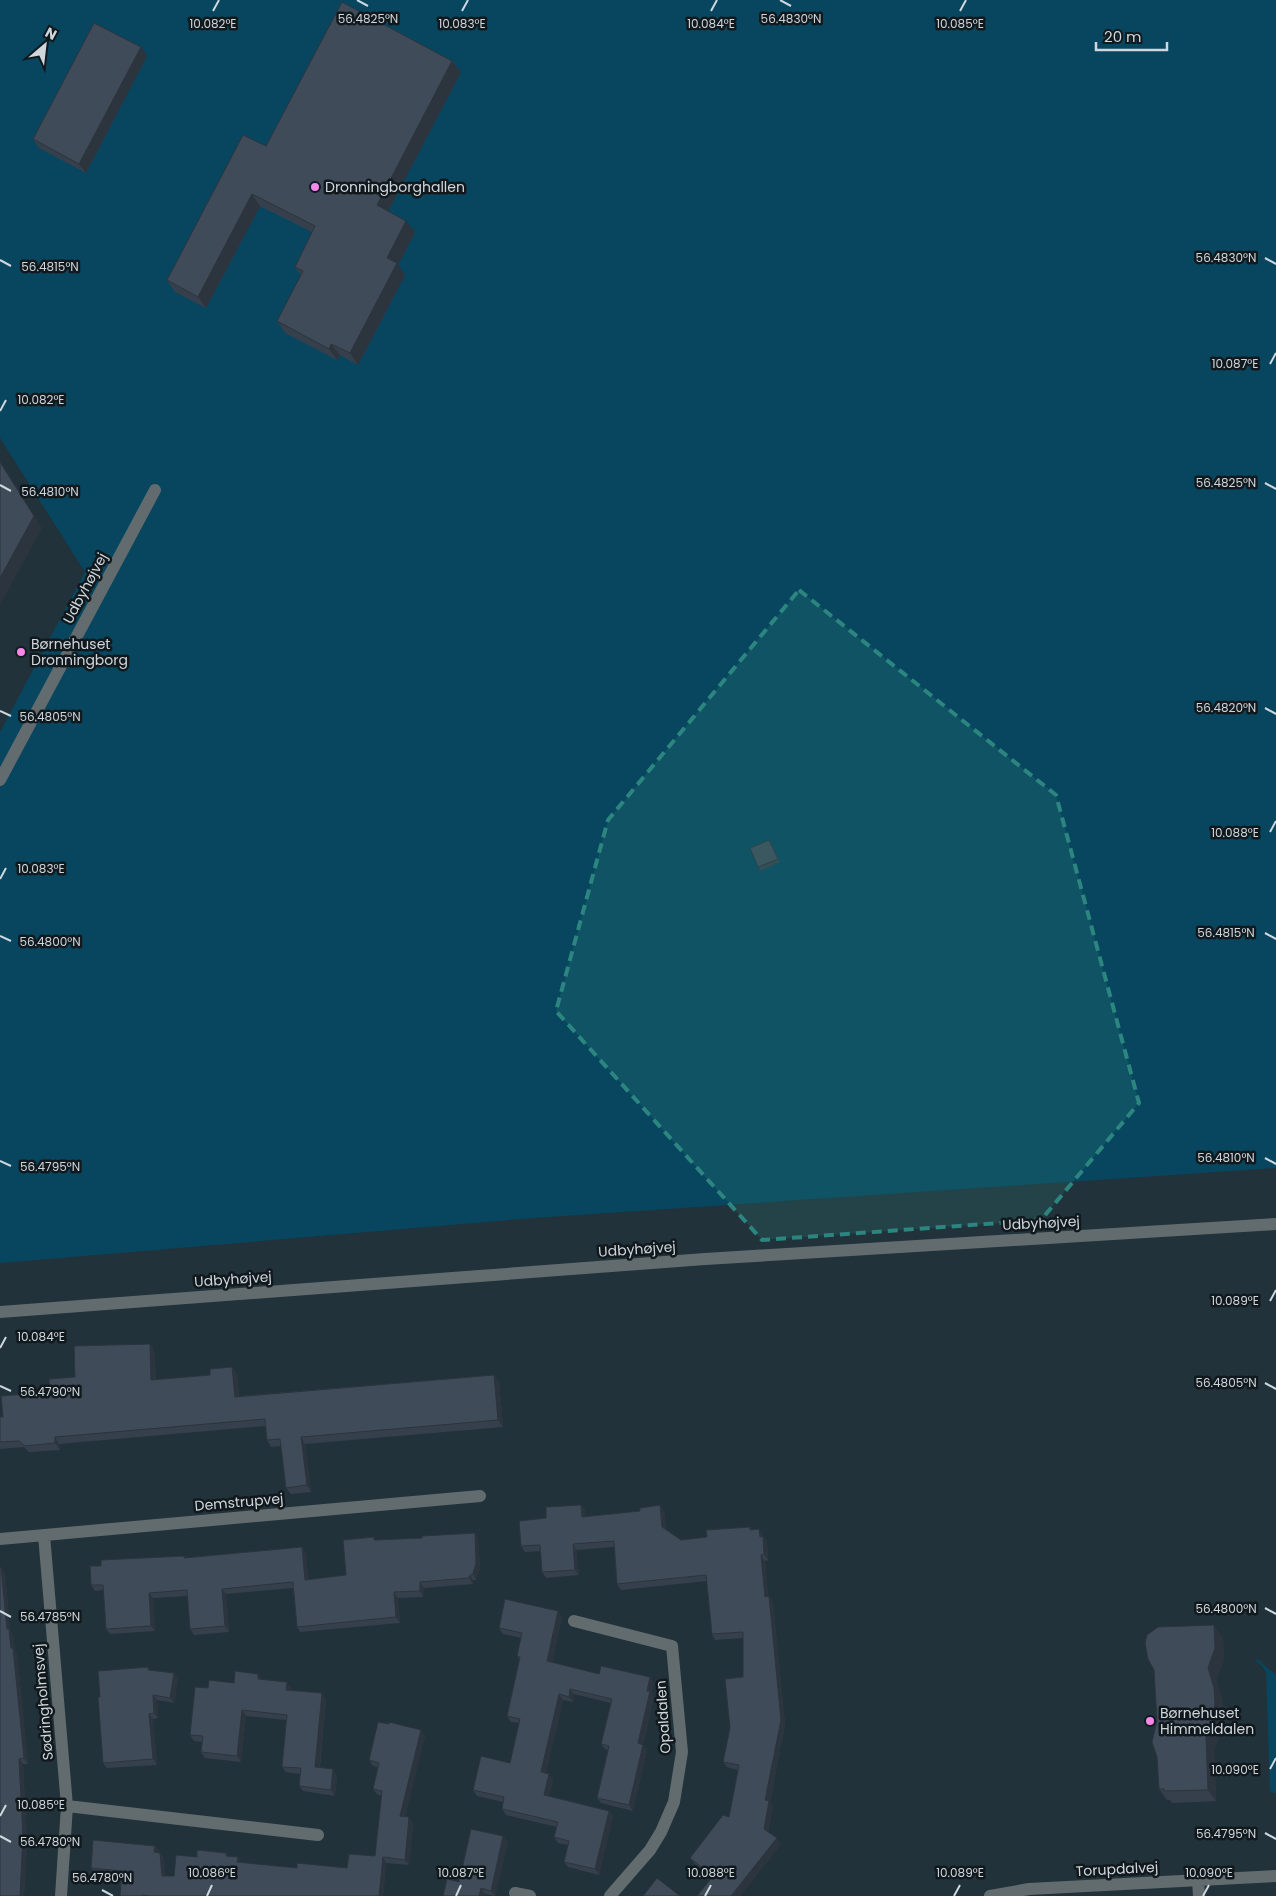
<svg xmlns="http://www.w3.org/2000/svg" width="1276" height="1896" viewBox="0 0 1276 1896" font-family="Poppins,sans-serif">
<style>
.green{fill:#084660}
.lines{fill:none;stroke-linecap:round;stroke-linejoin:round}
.minor{stroke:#626c6e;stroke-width:12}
.wall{fill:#36404d}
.shaded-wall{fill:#2c343e}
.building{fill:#3f4b59;stroke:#2c343e}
.marked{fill:#2c857f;fill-opacity:0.2;stroke:#2c857f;stroke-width:4;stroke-dasharray:10 6;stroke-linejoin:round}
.ticks{fill:none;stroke:#cdd7dd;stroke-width:2}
.poi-dot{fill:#f788eb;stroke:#11191d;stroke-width:2}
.labels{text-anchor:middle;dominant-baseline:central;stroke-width:5;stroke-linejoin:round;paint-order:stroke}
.poi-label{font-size:14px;fill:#cdd7dd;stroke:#11191d;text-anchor:start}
.street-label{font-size:14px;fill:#cdd7dd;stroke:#11191d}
.ticks-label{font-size:12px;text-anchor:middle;fill:#cdd7dd;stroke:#11191d;stroke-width:5;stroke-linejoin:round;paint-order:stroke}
</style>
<rect width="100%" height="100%" fill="#21323b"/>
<path class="green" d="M 0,0 L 1276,0 L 1276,1168 L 533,1218 L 0,1263 L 0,732 L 85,572 L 0,438 Z
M 1257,1659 L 1276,1675 L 1276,1794 L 1270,1791 L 1266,1672 L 1262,1666 L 1256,1661 Z"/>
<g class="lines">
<path class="minor" d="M 0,780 L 155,490
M 0,1312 L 705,1259 L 1276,1224
M 44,1535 L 67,1806 L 61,1896
M 0,1539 L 480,1496
M 574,1621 L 672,1646 L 682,1752 L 674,1802 L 661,1832 L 650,1850 L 610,1896
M 67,1806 L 318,1835
M 1198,1880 L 1199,1896
M 515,1893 L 530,1896
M 990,1896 L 1029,1889 L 1276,1876"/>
</g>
<path class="wall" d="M 141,47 L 147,56 L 86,173 L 39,148 L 33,139 Z
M 452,61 L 461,72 L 388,211 L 415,232 L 398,265 L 405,275 L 358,365 L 340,355 L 337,360 L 285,333 L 277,321 L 301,275 L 295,267 L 312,232 L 260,206 L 206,308 L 175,292 L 167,280 L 266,146 Z
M 771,843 L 780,862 L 761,871 L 758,867 Z
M 150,1344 L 154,1350 L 156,1380 L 237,1373 L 239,1396 L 494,1375 L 499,1381 L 503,1427 L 305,1444 L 311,1492 L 291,1494 L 286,1488 L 281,1446 L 271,1447 L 267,1440 L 265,1426 L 59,1444 L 60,1450 L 29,1452 L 24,1447 L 0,1449 L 0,1417 L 3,1417 L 50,1392 L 75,1377 Z
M 581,1505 L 585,1510 L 585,1516 L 664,1511 L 666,1529 L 681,1540 L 707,1537 L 750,1527 L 752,1530 L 759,1529 L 767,1542 L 768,1560 L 765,1561 L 768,1596 L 769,1596 L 773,1602 L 785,1725 L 770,1802 L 773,1806 L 768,1832 L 781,1844 L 740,1896 L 697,1896 L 712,1877 L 694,1863 L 690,1858 L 729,1817 L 738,1770 L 727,1767 L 723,1762 L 743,1677 L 743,1638 L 715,1640 L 712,1634 L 707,1581 L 621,1590 L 617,1584 L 614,1547 L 576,1550 L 579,1575 L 546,1578 L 542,1572 L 541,1551 L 525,1552 L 521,1546 L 546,1518 Z
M 478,1539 L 480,1569 L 476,1580 L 473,1580 L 473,1584 L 424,1588 L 423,1597 L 398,1598 L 400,1623 L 300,1632 L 297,1627 L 293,1588 L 226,1594 L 229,1632 L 194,1635 L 190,1629 L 188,1596 L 153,1598 L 155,1631 L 110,1634 L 106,1629 L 104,1590 L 95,1591 L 91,1585 L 101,1566 L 184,1556 L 186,1558 L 302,1547 L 306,1553 L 308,1580 L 346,1575 L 376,1540 Z
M 5,1573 L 10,1630 L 13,1634 L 15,1651 L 17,1654 L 28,1764 L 23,1764 L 27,1842 L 24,1896 Z
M 562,1617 L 552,1662 L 599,1674 L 650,1677 L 654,1683 L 651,1694 L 654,1697 L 643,1745 L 647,1750 L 633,1811 L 601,1803 L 597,1798 L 608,1750 L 605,1749 L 601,1744 L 611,1703 L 574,1694 L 573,1702 L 563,1700 L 546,1773 L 549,1774 L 553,1780 L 549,1796 L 609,1811 L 613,1816 L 599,1875 L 568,1867 L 564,1862 L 568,1845 L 558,1843 L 554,1837 L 557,1827 L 506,1815 L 502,1809 L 503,1802 L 477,1796 L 473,1790 L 510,1763 L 519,1723 L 511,1722 L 507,1716 L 519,1660 L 517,1656 L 521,1638 L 503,1634 L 499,1628 Z
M 1223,1637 L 1224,1660 L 1216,1680 L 1222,1699 L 1223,1714 L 1221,1731 L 1214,1750 L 1216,1801 L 1172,1803 L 1170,1800 L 1167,1800 L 1159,1789 Z
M 148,1667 L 150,1670 L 174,1673 L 178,1678 L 174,1703 L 157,1700 L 158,1718 L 153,1719 L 157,1765 L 107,1768 L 103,1763 L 100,1697 Z
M 258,1674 L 262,1679 L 291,1687 L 291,1690 L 326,1699 L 320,1767 L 337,1775 L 335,1796 L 303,1791 L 299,1786 L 300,1774 L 286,1772 L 282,1767 L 286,1720 L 246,1716 L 241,1762 L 205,1758 L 201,1752 L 203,1742 L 194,1741 L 190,1735 L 208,1688 L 234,1683 Z
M 425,1736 L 405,1817 L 413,1823 L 409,1865 L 386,1863 L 383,1896 L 120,1896 L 122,1876 L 95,1873 L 91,1868 L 155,1846 L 159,1851 L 158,1853 L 160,1853 L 164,1858 L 165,1876 L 174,1876 L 197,1857 L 226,1853 L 228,1856 L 241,1863 L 297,1868 L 347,1868 L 375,1856 L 382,1796 L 377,1794 L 373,1789 L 378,1767 L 373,1766 L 369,1760 Z
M 503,1836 L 508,1842 L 495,1896 L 485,1894 L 484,1896 L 443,1896 L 459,1882 Z"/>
<path class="shaded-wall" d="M 141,47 L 147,56 L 86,173 L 79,164 Z
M 452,61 L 461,72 L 385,217 L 377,205 Z
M 252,194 L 260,206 L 206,308 L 198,297 Z
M 406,221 L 415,232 L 398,265 L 405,275 L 358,365 L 350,353 L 387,258 Z
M 331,344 L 340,355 L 337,360 L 329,349 Z
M 0,460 L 42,528 L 0,605 Z
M 150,1344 L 154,1350 L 156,1386 L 151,1380 Z
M 232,1367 L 237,1373 L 239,1403 L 235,1397 Z
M 494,1375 L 499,1381 L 503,1427 L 498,1420 Z
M 55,1437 L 59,1444 L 60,1450 L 55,1443 Z
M 301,1437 L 305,1444 L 311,1492 L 307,1485 Z
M 581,1505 L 585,1510 L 586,1522 L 582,1517 Z
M 660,1505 L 664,1511 L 666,1532 L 662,1527 Z
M 759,1529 L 763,1535 L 764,1541 L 763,1536 L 767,1542 L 768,1560 L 764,1554 L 760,1537 Z
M 475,1533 L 478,1539 L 480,1569 L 476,1580 L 473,1574 Z
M 573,1544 L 576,1550 L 579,1575 L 575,1570 Z
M 302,1547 L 306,1553 L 308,1586 L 305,1580 Z
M 761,1555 L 765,1561 L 769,1602 L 765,1597 Z
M 1,1567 L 5,1573 L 10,1630 L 13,1634 L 15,1651 L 17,1654 L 28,1764 L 24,1758 L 11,1648 L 7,1629 Z
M 470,1575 L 473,1580 L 473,1584 L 469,1578 Z
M 420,1582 L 424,1588 L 423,1597 L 420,1591 Z
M 222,1589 L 226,1594 L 229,1632 L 225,1626 Z
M 394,1592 L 398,1598 L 400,1623 L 396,1617 Z
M 149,1593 L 153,1598 L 155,1631 L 151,1626 Z
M 769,1596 L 773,1602 L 785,1725 L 770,1802 L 773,1806 L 767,1834 L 764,1829 L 765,1800 Z
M 558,1611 L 562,1617 L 551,1667 L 547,1661 Z
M 1214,1625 L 1223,1637 L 1224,1660 L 1216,1680 L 1222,1699 L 1223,1714 L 1221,1731 L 1214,1750 L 1216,1801 L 1208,1790 L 1206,1738 L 1208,1668 Z
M 174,1673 L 178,1678 L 174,1703 L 170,1698 Z
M 258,1674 L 262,1679 L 258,1679 Z
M 650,1677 L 654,1683 L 651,1694 L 654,1697 L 642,1749 L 638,1743 L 647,1691 Z
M 287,1682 L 291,1687 L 290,1696 L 286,1690 Z
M 570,1689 L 574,1694 L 573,1702 L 569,1697 Z
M 322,1693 L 326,1699 L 319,1772 L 315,1767 Z
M 559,1694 L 563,1700 L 545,1778 L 541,1772 Z
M 153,1695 L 157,1700 L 158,1718 L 154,1713 Z
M 242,1710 L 246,1716 L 241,1762 L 237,1756 Z
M 149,1714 L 153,1719 L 157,1765 L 153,1759 Z
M 421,1730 L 425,1736 L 404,1822 L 400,1816 Z
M 643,1745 L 647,1750 L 633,1811 L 629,1805 Z
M 19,1759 L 23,1764 L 27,1842 L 24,1896 L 20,1896 Z
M 333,1769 L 337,1775 L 335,1796 L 331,1790 Z
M 549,1774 L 553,1780 L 548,1801 L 544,1795 Z
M 609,1811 L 613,1816 L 599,1875 L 595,1869 Z
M 409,1817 L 413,1823 L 409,1865 L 405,1860 Z
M 503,1836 L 508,1842 L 495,1896 L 491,1891 Z
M 777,1838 L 781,1844 L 740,1896 L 731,1896 Z
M 155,1846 L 159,1851 L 158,1858 L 154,1852 Z
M 160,1853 L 164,1858 L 166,1881 L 162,1876 Z
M 238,1857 L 241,1862 L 237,1862 Z
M 383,1857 L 386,1863 L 383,1896 L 379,1896 Z
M 481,1888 L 485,1894 L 484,1896 L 479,1896 Z"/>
<path class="building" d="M 342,2 L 452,61 L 377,205 L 406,221 L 387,258 L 397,263 L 350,353 L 331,344 L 329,349 L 277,321 L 303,271 L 295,267 L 315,226 L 252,194 L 198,297 L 167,280 L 243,135 L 266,146 Z
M 94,23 L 141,47 L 79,164 L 33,139 Z
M 0,462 L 34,516 L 0,578 Z
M 769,840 L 778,859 L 758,867 L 750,848 Z
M 150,1344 L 151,1380 L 210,1375 L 210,1369 L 232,1367 L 235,1397 L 494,1375 L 498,1420 L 301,1437 L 307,1485 L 286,1488 L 280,1439 L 267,1440 L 265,1419 L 55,1437 L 55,1443 L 25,1446 L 19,1441 L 0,1442 L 0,1417 L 3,1417 L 1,1396 L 50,1392 L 49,1379 L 75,1377 L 74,1346 Z
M 581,1505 L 582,1517 L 640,1511 L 640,1508 L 660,1505 L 662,1527 L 681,1540 L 707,1537 L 706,1530 L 750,1527 L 750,1530 L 759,1529 L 760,1537 L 763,1536 L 764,1554 L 761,1555 L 765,1597 L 769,1596 L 781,1720 L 765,1800 L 769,1801 L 764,1829 L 777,1838 L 731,1896 L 697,1896 L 713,1876 L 690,1858 L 723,1815 L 729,1817 L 739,1765 L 723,1762 L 730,1728 L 725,1679 L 743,1677 L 743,1632 L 712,1634 L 706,1575 L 617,1584 L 614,1541 L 573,1544 L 575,1570 L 542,1572 L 540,1545 L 521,1546 L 519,1521 L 546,1518 L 546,1507 Z
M 475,1533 L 476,1563 L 473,1574 L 470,1575 L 469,1578 L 420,1582 L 420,1591 L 394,1592 L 396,1617 L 297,1627 L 293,1582 L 222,1589 L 225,1626 L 190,1629 L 187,1590 L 149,1593 L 151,1626 L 106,1629 L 103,1585 L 91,1585 L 90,1566 L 101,1566 L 101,1560 L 184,1556 L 184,1558 L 302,1547 L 305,1580 L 346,1575 L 343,1540 L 374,1537 L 374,1540 L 422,1538 L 422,1536 Z
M 0,1567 L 1,1567 L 7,1629 L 9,1629 L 11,1648 L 13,1648 L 24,1758 L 19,1759 L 23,1836 L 20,1896 L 0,1896 Z
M 505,1599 L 558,1611 L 547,1661 L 599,1674 L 601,1666 L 650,1677 L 647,1691 L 650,1691 L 638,1743 L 643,1745 L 629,1805 L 597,1798 L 609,1746 L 601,1744 L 612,1699 L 570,1689 L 569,1697 L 559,1694 L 541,1772 L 549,1774 L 544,1795 L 609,1811 L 595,1869 L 564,1862 L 569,1841 L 554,1837 L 558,1822 L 502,1809 L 504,1797 L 473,1790 L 481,1756 L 510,1763 L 520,1719 L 507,1716 L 520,1657 L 517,1656 L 522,1633 L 499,1628 Z
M 1214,1625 L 1215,1648 L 1208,1668 L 1214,1688 L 1215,1703 L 1213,1719 L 1206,1738 L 1208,1790 L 1164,1791 L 1164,1789 L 1159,1789 L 1157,1757 L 1152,1742 L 1157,1721 L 1154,1670 L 1148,1659 L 1145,1643 L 1147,1635 L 1158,1627 Z
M 148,1667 L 148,1670 L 174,1673 L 170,1698 L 153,1695 L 154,1713 L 149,1714 L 153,1759 L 103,1763 L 98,1697 L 100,1697 L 98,1671 Z
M 235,1671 L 258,1674 L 258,1679 L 287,1682 L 286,1690 L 322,1693 L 315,1767 L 333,1769 L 331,1790 L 299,1786 L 301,1768 L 282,1767 L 287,1715 L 242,1710 L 237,1756 L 201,1752 L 203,1736 L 190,1735 L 195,1687 L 208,1688 L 209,1680 L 234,1683 Z
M 378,1722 L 389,1724 L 389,1722 L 421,1730 L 400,1816 L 409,1817 L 405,1860 L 383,1857 L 379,1896 L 150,1896 L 142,1895 L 142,1896 L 120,1896 L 122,1871 L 91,1868 L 93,1840 L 155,1846 L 154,1852 L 160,1853 L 162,1876 L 174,1876 L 176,1855 L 197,1857 L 197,1850 L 226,1853 L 226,1856 L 238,1857 L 237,1862 L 297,1868 L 297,1863 L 347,1868 L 349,1854 L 375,1856 L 382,1791 L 373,1789 L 379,1763 L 369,1760 Z
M 471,1829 L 503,1836 L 491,1891 L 481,1888 L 479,1896 L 443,1896 L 447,1879 L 459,1882 Z
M 657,1878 L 680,1896 L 643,1896 Z"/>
<path class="marked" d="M 799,590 L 1056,795 L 1139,1103 L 1041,1220 L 762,1240 L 556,1011 L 608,820 Z"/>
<path class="ticks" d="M 357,0 L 368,6M 780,0 L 791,6M 213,11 L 219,0M 462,11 L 468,0M 711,11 L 717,0M 960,11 L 966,0M 1265,258 L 1276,264M 0,260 L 11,266M 1270,364 L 1276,353M 0,411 L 6,400M 1265,483 L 1276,489M 0,485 L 11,491M 1265,708 L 1276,714M 0,711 L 11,716M 1270,832 L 1276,821M 0,879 L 6,868M 1265,933 L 1276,939M 0,936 L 11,941M 1265,1158 L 1276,1164M 0,1161 L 11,1166M 1270,1301 L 1276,1290M 0,1348 L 6,1337M 1265,1383 L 1276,1389M 0,1386 L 11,1391M 1265,1608 L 1276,1614M 0,1611 L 11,1617M 1270,1769 L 1276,1758M 0,1816 L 6,1805M 1265,1833 L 1276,1839M 0,1836 L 11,1842M 102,1890 L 113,1896M 207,1896 L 212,1885M 456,1896 L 461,1885M 705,1896 L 711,1885M 954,1896 L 960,1885M 1203,1896 L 1209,1885"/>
<g class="poi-dot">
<circle cx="315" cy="187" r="5"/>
<circle cx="21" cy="652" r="5"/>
<circle cx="1150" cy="1721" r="5"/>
</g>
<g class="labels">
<g class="poi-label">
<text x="325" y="187">Dronningborghallen</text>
<text x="31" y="644">Børnehuset<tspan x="31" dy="16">Dronningborg</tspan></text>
<text x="1160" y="1713">Børnehuset<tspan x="1160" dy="16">Himmeldalen</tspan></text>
</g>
<g class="street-label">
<text transform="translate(85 588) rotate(-62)">Udbyhøjvej</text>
<text transform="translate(1041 1223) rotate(-3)">Udbyhøjvej</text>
<text transform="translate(637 1249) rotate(-4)">Udbyhøjvej</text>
<text transform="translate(233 1279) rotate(-4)">Udbyhøjvej</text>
<text transform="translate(239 1502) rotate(-5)">Demstrupvej</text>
<text transform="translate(43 1702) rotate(-95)">Sødringholmsvej</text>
<text transform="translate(663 1717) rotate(-94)">Opaldalen</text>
<text transform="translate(1117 1869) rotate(-3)">Torupdalvej</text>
</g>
</g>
<g class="ticks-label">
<text x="368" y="23">56.4825°N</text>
<text x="791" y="23">56.4830°N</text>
<text x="213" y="28">10.082°E</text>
<text x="462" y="28">10.083°E</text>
<text x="711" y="28">10.084°E</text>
<text x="960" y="28">10.085°E</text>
<text x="1226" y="262">56.4830°N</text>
<text x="50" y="271">56.4815°N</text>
<text x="1235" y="368">10.087°E</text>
<text x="41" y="404">10.082°E</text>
<text x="1226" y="487">56.4825°N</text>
<text x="50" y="496">56.4810°N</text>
<text x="1226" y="712">56.4820°N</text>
<text x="50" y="721">56.4805°N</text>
<text x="1235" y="837">10.088°E</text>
<text x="41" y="873">10.083°E</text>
<text x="1226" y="937">56.4815°N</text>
<text x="50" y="946">56.4800°N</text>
<text x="1226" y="1162">56.4810°N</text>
<text x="50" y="1171">56.4795°N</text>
<text x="1235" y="1305">10.089°E</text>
<text x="41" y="1341">10.084°E</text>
<text x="1226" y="1387">56.4805°N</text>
<text x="50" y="1396">56.4790°N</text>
<text x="1226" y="1613">56.4800°N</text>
<text x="50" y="1621">56.4785°N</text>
<text x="1235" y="1774">10.090°E</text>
<text x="41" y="1809">10.085°E</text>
<text x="1226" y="1838">56.4795°N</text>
<text x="50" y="1846">56.4780°N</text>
<text x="212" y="1877">10.086°E</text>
<text x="461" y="1877">10.087°E</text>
<text x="711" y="1877">10.088°E</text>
<text x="960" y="1877">10.089°E</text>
<text x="1209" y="1877">10.090°E</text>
<text x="102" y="1882">56.4780°N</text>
</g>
<g transform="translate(45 45) rotate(28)" stroke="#11191d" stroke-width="4" paint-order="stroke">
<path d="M0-4L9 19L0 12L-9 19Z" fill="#cdd7dd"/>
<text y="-8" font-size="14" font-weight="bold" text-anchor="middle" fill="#cdd7dd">N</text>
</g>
<path d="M1096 42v8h71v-8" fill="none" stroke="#cdd7dd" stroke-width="2.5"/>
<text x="1104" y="42" font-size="15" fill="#cdd7dd" stroke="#11191d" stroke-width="4" paint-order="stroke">20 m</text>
</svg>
